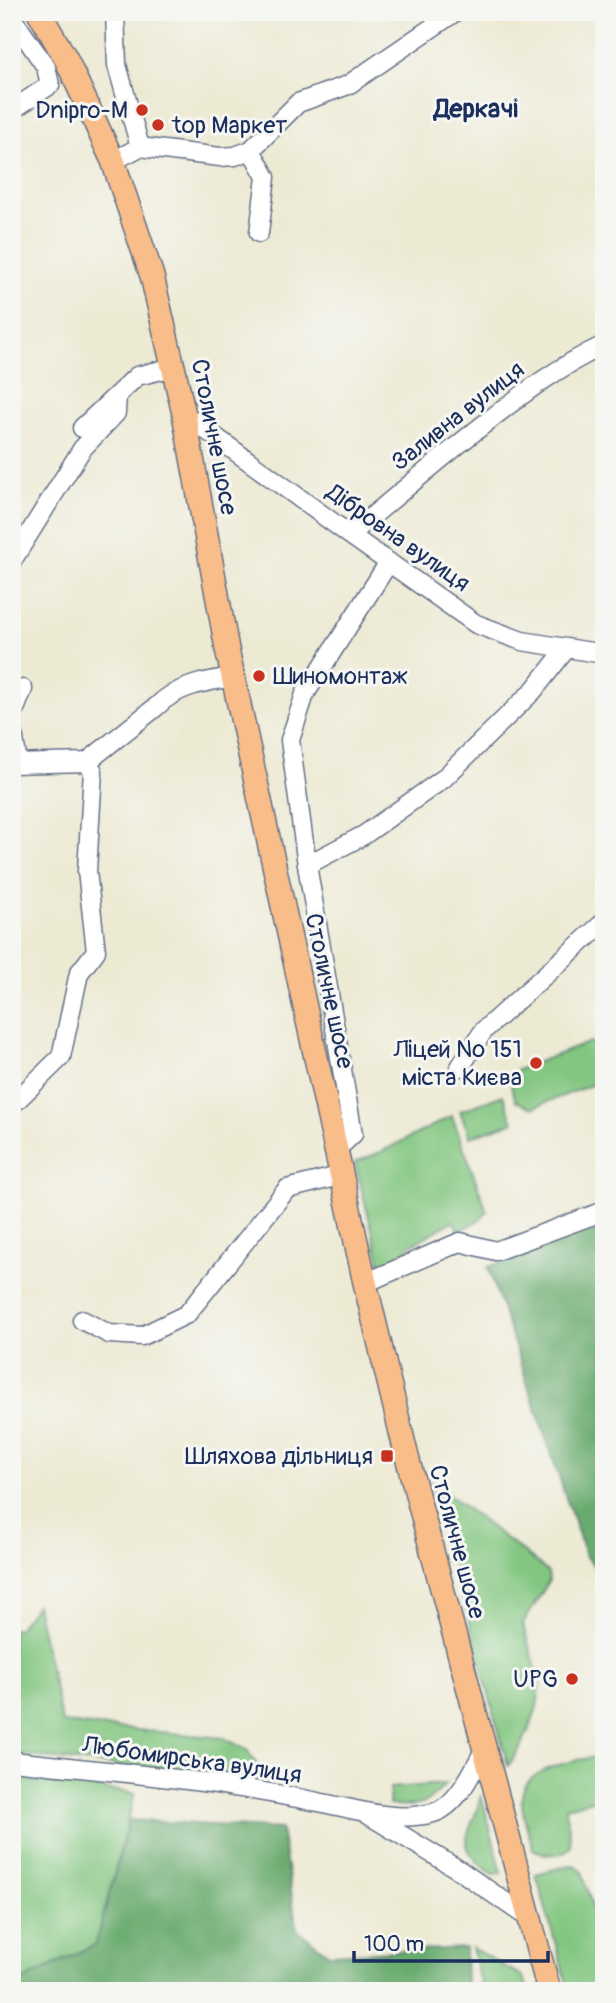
<svg xmlns="http://www.w3.org/2000/svg" width="616" height="2003" viewBox="0 0 616 2003" font-family="Pangolin,sans-serif">
<style>
.green{fill:#82c680;stroke:#4e7a6f;stroke-width:2}
.forest{fill:#69ab6e;stroke:#426d66;stroke-width:2}
.lines{fill:none;stroke-linecap:round;stroke-linejoin:round}
.minor-casing{stroke:#647087;stroke-width:21}
.major-casing{stroke:#647087;stroke-width:26}
.minor{stroke:#fff;stroke-width:18}
.major{stroke:#f8bd89;stroke-width:23}
.poi-dot{fill:#c8321e;stroke:#f6f6f2;stroke-width:2.5}
.labels{text-anchor:middle;dominant-baseline:central;stroke-width:6;stroke-linejoin:round;paint-order:stroke}
.poi-label{font-size:24px;fill:#1b2f5e;stroke:#f6f6f2;text-anchor:end}
.street-label{font-size:24px;fill:#1b2f5e;stroke:#f6f6f2}
.neighbourhood-label{font-size:26px;font-weight:bold;fill:#1b2f5e;stroke:#f6f6f2}
</style>
<rect width="100%" height="100%" fill="#f6f6f2"/>
<filter id="ink" filterUnits="userSpaceOnUse"><feTurbulence type="fractalNoise" baseFrequency=".0143" numOctaves="2"/><feDisplacementMap in="SourceGraphic" scale="14" xChannelSelector="R" yChannelSelector="G"/><feConvolveMatrix kernelMatrix="1 2 1 2 8 2 1 2 1" color-interpolation-filters="sRGB"/></filter>
<filter id="wash" filterUnits="userSpaceOnUse"><feTurbulence type="fractalNoise" baseFrequency=".00686" numOctaves="4" result="noise"/><feDisplacementMap in="SourceGraphic" scale="28" xChannelSelector="R" yChannelSelector="G"/><feGaussianBlur stdDeviation="1.57" result="paint"/><feColorMatrix in="noise" values="0 0 0 0 0 0 0 0 0 0 0 0 0 0 0 0 0 1.4 0 .05"/><feComposite in="paint" operator="in"/></filter>
<g filter="url(#wash)">
<rect width="100%" height="100%" fill="#edead4"/>
<path class="green" d="M 590,1042 L 604,1049 L 604,1080 L 532,1108 L 516,1101 L 511,1086 L 517,1070 Z
M 503,1095 L 513,1122 L 470,1137 L 460,1111 Z
M 452,1116 L 487,1211 L 481,1219 L 459,1231 L 453,1221 L 408,1247 L 407,1259 L 388,1266 L 380,1262 L 355,1162 L 381,1152 Z
M 432,1482 L 540,1565 L 548,1573 L 549,1581 L 523,1624 C 527,1644 537,1664 539,1684 C 541,1710 523,1746 508,1766 Z
M 36,1605 L 62,1723 L 224,1738 L 247,1750 L 264,1776 L 264,1778 L 261,1781 L 12,1754 L 12,1629 L 18,1629 Z
M 604,1755 L 604,1797 L 566,1807 C 566,1821 572,1834 570,1848 C 557,1857 547,1856 533,1849 C 530,1835 520,1810 522,1796 C 525,1766 580,1760 604,1755 Z
M 12,1778 L 135,1793 L 96,1944 L 12,1986 Z
M 446,1784 C 423,1808 423,1806 389,1805 L 390,1788 Z
M 481,1795 L 502,1873 L 493,1874 C 448,1843 473,1835 481,1795 Z
M 571,1865 L 576,1866 L 582,1871 L 604,1949 L 604,1990 L 602,1991 L 569,1991 L 536,1874 Z
M 472,1948 L 522,1976 L 529,1991 L 482,1991 Z"/>
<path class="forest" d="M 604,1223 L 604,1578 L 586,1557 L 488,1267 Z
M 129,1820 L 281,1829 L 297,1930 L 329,1954 L 465,1948 L 466,1991 L 12,1991 L 12,1986 L 96,1944 Z"/>
</g>
<g filter="url(#ink)">
<g class="lines">
<defs>
<path id="minor" d="M 115,12 L 117,65 L 140,147
M 12,23 L 17,25 L 46,67 L 50,85 L 12,110
M 251,150 L 266,177 L 259,233
M 113,161 L 140,147 L 220,157 L 235,156 L 251,150 L 298,103 L 348,85 L 455,12
M 184,414 L 350,535 L 476,624 L 522,641 L 604,654
M 82,428 L 137,376 L 174,367
M 350,535 C 394,498 437,461 483,425 C 521,395 559,366 604,345
M 12,561 L 82,449 L 116,413 L 117,395
M 12,717 L 23,689
M 12,725 L 18,764
M 12,764 L 87,762 L 156,707 C 176,686 206,681 234,677
M 307,865 L 364,835 L 443,779 L 533,691 L 567,648
M 460,1067 L 484,1030 L 604,922
M 12,1105 L 61,1057 L 79,973 L 96,951 L 87,871 L 93,771 L 87,762
M 337,1149 L 353,1134 L 307,865 L 290,740 L 305,694 L 389,562
M 365,1283 L 460,1242 L 496,1251 L 604,1211
M 82,1320 L 109,1334 L 142,1336 L 187,1314 L 287,1189 L 343,1175
M 12,1761 C 84,1769 157,1775 229,1786 C 258,1791 288,1796 318,1802 C 355,1809 395,1823 433,1813 C 457,1807 474,1769 485,1748
M 367,1814 L 459,1870 L 530,1919"/>
<path id="major" d="M 39,12 L 66,59 L 113,161 L 152,276 L 184,414 L 227,649 L 365,1283 L 406,1453 L 549,1991"/>
</defs>
<use href="#minor" class="minor-casing"/>
<use href="#major" class="major-casing"/>
<use href="#minor" class="minor"/>
<use href="#major" class="major"/>
</g>
</g>
<g class="poi-dot">
<circle cx="142" cy="110" r="7"/>
<circle cx="158" cy="125" r="7"/>
<circle cx="259" cy="676" r="7"/>
<circle cx="536" cy="1063" r="7"/>
<rect x="380" y="1449" width="14" height="14" rx="3.5"/>
<circle cx="572" cy="1679" r="7"/>
</g>
<g class="labels">
<g class="poi-label">
<text x="128" y="110">Dnipro-M</text>
<text x="172" y="125" text-anchor="start">top Маркет</text>
<text x="273" y="676" text-anchor="start">Шиномонтаж</text>
<text x="522" y="1049">Ліцей № 151<tspan x="522" dy="28">міста Києва</tspan></text>
<text x="373" y="1456">Шляхова дільниця</text>
<text x="558" y="1679">UPG</text>
</g>
<g class="street-label">
<text transform="translate(458 416) rotate(-38)">Заливна вулиця</text>
<text transform="translate(214 437) rotate(79)">Столичне шосе</text>
<text transform="translate(398 538) rotate(35)">Дібровна вулиця</text>
<text transform="translate(329 991) rotate(78)">Столичне шосе</text>
<text transform="translate(457 1542) rotate(75)">Столичне шосе</text>
<text transform="translate(192 1760) rotate(8)">Любомирська вулиця</text>
</g>
<g class="neighbourhood-label">
<text x="476" y="109">Деркачі</text>
</g>
</g>
<rect width="616" height="2003" fill="none" stroke="#f6f6f2" stroke-width="42"/>
<path d="M354 1951v10h194v-10" fill="none" stroke="#1b2f5e" stroke-width="3.5"/>
<text x="364" y="1951" font-size="21" fill="#1b2f5e" stroke="#f6f6f2" stroke-width="5" paint-order="stroke">100 m</text>
</svg>
